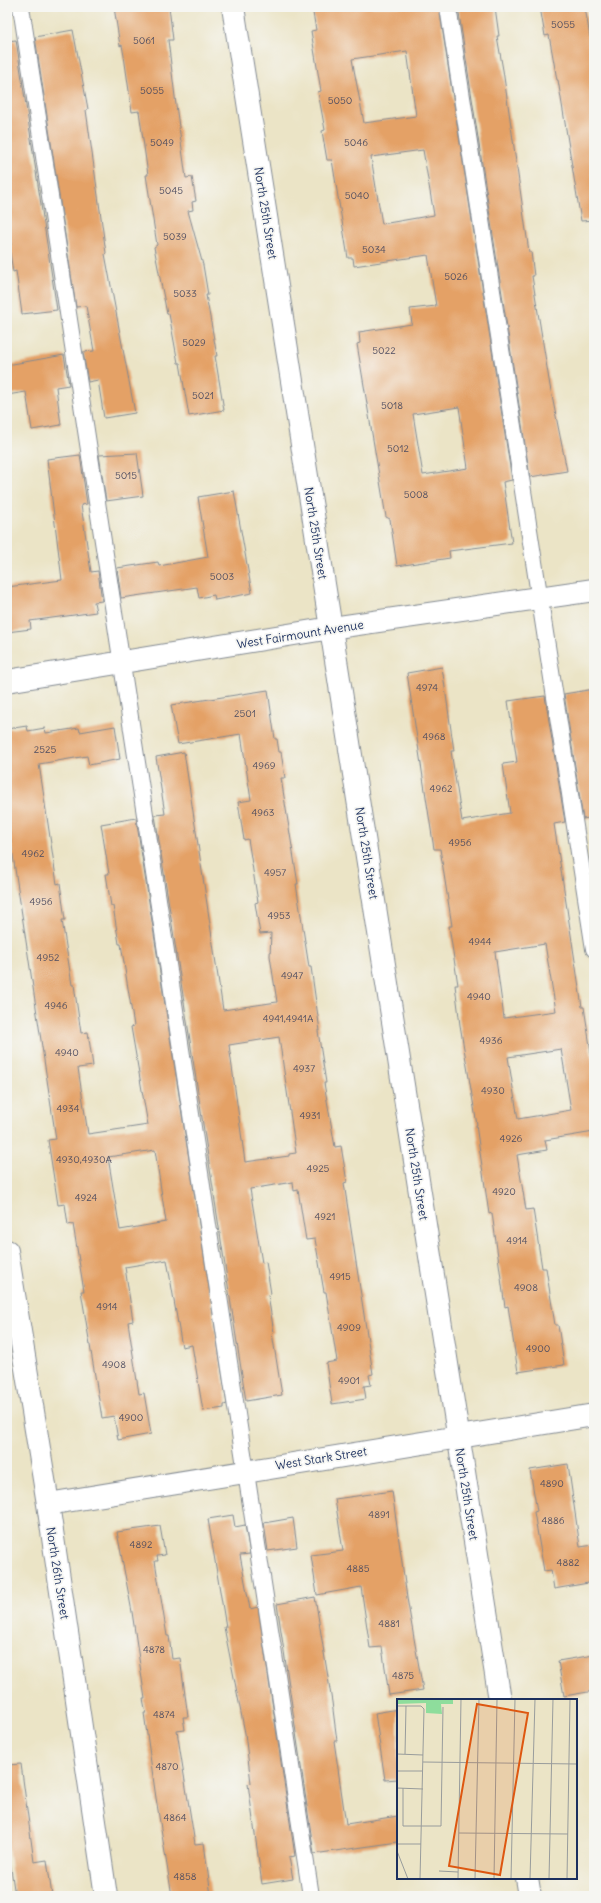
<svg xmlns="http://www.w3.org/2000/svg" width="601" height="1903" viewBox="0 0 601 1903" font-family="Delius,sans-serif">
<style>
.building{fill:#e4a166;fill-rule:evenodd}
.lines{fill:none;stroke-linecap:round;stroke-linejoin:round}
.lane-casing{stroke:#838a92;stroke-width:18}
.street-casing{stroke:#838a92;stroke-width:24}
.lane{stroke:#fff;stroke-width:16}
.street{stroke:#fff;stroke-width:22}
.labels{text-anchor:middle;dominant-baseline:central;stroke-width:3.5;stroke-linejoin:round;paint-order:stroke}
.number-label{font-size:10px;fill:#4d4c60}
.street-label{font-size:12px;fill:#1b2f5e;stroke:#f6f6f2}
.inset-road{fill:none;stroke:#989c9c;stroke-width:1}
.view{fill:#de5710;fill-opacity:0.15;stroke:#de5710;stroke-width:2}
.inset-edge{fill:none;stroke:#1b2f5e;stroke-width:2}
</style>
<rect width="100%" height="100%" fill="#f6f6f2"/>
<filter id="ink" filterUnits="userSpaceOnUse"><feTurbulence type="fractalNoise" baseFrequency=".025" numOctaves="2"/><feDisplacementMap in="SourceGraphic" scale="8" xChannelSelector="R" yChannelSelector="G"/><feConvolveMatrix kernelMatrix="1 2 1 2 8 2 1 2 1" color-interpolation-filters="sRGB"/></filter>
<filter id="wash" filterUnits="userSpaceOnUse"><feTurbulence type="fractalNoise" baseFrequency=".012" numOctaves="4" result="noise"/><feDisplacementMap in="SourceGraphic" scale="16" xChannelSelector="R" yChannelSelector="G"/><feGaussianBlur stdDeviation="0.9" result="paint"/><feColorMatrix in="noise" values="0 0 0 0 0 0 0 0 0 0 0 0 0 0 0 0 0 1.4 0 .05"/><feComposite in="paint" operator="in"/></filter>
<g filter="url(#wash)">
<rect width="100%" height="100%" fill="#ebe4c6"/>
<g id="blocks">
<path class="building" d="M 114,7 L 169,7 L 173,40 L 168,40 L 176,105 L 186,178 L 192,177 L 196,201 L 192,202 L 193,210 L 188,211 L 203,265 L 208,295 L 206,295 L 217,356 L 215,356 L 224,410 L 189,416 L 180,363 L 178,363 L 169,314 L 167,314 L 154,247 L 157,245 L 146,175 L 148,175 L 139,111 L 132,112 L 124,56 L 122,45 L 120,46 Z
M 312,7 L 439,7 L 512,480 L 503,482 L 512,543 L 449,551 L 450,558 L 397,566 L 390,519 L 386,517 L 357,344 L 360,343 L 359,332 L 412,324 L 410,309 L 436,306 L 428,255 L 354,266 L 353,258 L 348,258 L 332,160 L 327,160 L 322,131 L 325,130 L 318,92 L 321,91 L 311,31 L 316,30 ZM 407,51 L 416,116 L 364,123 L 352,59 ZM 423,150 L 434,215 L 382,224 L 371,157 ZM 459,407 L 468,468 L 423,475 L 413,414 Z
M 458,7 L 495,7 L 499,36 L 497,36 L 503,70 L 529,252 L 531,252 L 534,276 L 532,276 L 550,386 L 567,471 L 530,477 Z
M 540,7 L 585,7 L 590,37 L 594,37 L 594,220 L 581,221 L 558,80 L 557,80 L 549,35 L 545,36 Z
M 73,30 L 88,109 L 86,110 L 106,253 L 105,254 L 135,413 L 104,418 L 98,380 L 88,382 L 83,352 L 94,351 L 86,306 L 76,307 L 35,37 Z
M 16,40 L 57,310 L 22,314 L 16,271 L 13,272 L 9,246 L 11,245 L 7,216 L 7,41 Z
M 64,355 L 69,385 L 56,387 L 61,425 L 32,430 L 26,392 L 7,395 L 7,365 Z
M 137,453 L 143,496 L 106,501 L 99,455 Z
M 80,455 L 87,504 L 81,505 L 91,572 L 98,571 L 102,601 L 94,602 L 96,612 L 30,621 L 31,629 L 7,632 L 7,587 L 62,580 L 47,459 Z
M 234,491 L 252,593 L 215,600 L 214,595 L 199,598 L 197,587 L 121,598 L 117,568 L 158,562 L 159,566 L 208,557 L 198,497 Z
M 442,667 L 454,751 L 451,751 L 462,821 L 510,813 L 503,764 L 517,762 L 508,701 L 545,696 L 565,822 L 554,824 L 582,1007 L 584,1007 L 594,1072 L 594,1132 L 545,1140 L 547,1150 L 517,1155 L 526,1210 L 533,1209 L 542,1268 L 546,1268 L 555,1325 L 558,1325 L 564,1365 L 518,1372 L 508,1306 L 505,1307 L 492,1213 L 489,1214 L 476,1125 L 477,1125 L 460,1025 L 455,985 L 458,985 L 449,926 L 452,926 L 441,855 L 440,849 L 434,849 L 407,673 ZM 545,944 L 556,1011 L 504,1018 L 495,952 ZM 561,1049 L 571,1110 L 518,1119 L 508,1057 Z
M 594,689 L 594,817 L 583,819 L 564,694 Z
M 268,690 L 275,739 L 277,739 L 279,752 L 281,752 L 285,778 L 281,778 L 298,884 L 296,884 L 309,967 L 311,967 L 320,1031 L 318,1031 L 326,1083 L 324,1083 L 335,1147 L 341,1146 L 347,1182 L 344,1183 L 373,1374 L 369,1375 L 371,1385 L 364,1386 L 366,1399 L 332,1404 L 326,1363 L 337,1361 L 326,1292 L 324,1292 L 315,1239 L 306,1240 L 298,1190 L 294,1191 L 293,1182 L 250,1189 L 262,1263 L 266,1262 L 271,1294 L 268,1295 L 274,1333 L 272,1333 L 282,1395 L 246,1401 L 155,815 L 165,814 L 156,757 L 184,752 L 223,1010 L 277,1002 L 270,956 L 271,933 L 260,934 L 255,903 L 258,902 L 248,839 L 244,840 L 238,802 L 251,800 L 241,734 L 178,744 L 171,705 ZM 279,1037 L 296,1153 L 289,1154 L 289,1156 L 245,1162 L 229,1045 Z
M 27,726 L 28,731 L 45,728 L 46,733 L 79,728 L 80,732 L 115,726 L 120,759 L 89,765 L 87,756 L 39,764 L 57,884 L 60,883 L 65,920 L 62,920 L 72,985 L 74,985 L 81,1033 L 88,1032 L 93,1066 L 78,1068 L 88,1134 L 148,1125 L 131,1027 L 134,1026 L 121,944 L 119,944 L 113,906 L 111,906 L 106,874 L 109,874 L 101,824 L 136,818 L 227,1404 L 224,1405 L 224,1408 L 203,1411 L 192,1345 L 182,1347 L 167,1260 L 125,1267 L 133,1321 L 128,1322 L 139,1394 L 144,1393 L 151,1434 L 118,1440 L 114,1416 L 102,1418 L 81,1291 L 84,1291 L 73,1224 L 68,1225 L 65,1204 L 58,1205 L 48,1140 L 56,1139 L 7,816 L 7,729 ZM 155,1150 L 166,1222 L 120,1230 L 108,1157 Z
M 568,1464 L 580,1547 L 594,1545 L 594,1582 L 554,1589 L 551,1570 L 544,1571 L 534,1512 L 537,1511 L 530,1470 Z
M 392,1491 L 407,1598 L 423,1690 L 389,1695 L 382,1647 L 370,1648 L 361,1587 L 317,1595 L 311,1555 L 343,1551 L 335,1499 Z
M 233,1515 L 235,1527 L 245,1525 L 250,1554 L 240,1555 L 250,1609 L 258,1607 L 295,1856 L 289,1857 L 293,1879 L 262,1884 L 248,1784 L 251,1783 L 245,1733 L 224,1627 L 226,1627 L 208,1519 Z
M 293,1518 L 297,1547 L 268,1551 L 264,1523 Z
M 160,1526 L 165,1555 L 157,1556 L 158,1561 L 155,1561 L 167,1636 L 169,1636 L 172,1659 L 180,1658 L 188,1717 L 183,1717 L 185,1730 L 177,1731 L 195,1844 L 204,1843 L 211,1896 L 172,1896 L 156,1798 L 144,1713 L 146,1713 L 143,1699 L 145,1699 L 132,1612 L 117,1532 Z
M 315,1597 L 332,1702 L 337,1741 L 334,1741 L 346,1824 L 398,1816 L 398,1842 L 314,1854 L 277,1604 Z
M 594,1655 L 594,1691 L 564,1696 L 558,1661 Z
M 398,1709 L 398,1779 L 385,1780 L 375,1713 Z
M 21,1764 L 34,1862 L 47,1860 L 52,1896 L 15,1896 L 7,1841 L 7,1765 Z"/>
</g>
</g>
<g filter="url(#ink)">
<use href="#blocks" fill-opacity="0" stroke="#838a92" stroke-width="1"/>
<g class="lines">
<defs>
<path id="lane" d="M 21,7 C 116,637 217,1266 311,1896
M 448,7 L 594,949"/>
<path id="street" d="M 233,7 L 500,1700
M 7,681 L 331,628 L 594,590
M 7,1251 L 48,1504 L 106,1896
M 48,1504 L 594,1415
M 527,1878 L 530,1896"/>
</defs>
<use href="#lane" class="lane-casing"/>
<use href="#street" class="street-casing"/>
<use href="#lane" class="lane"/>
<use href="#street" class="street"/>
</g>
</g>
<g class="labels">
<g class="number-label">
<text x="563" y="24">5055</text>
<text x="144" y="40">5061</text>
<text x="152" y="90">5055</text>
<text x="340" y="100">5050</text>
<text x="162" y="142">5049</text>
<text x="356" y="142">5046</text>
<text x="171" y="190">5045</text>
<text x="357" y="195">5040</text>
<text x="175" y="236">5039</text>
<text x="374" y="249">5034</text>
<text x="456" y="276">5026</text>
<text x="185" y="293">5033</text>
<text x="194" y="342">5029</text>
<text x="384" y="350">5022</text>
<text x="203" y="395">5021</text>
<text x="392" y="405">5018</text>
<text x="398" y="448">5012</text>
<text x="126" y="475">5015</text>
<text x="416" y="494">5008</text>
<text x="222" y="576">5003</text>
<text x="427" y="687">4974</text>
<text x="245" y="713">2501</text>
<text x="434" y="736">4968</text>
<text x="45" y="749">2525</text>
<text x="264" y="765">4969</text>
<text x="441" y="788">4962</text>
<text x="263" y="812">4963</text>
<text x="460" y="842">4956</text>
<text x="33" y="853">4962</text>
<text x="275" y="872">4957</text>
<text x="41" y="901">4956</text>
<text x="279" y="915">4953</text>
<text x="480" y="941">4944</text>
<text x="48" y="957">4952</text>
<text x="292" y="975">4947</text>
<text x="479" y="996">4940</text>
<text x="56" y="1005">4946</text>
<text x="288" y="1018">4941,4941A</text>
<text x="491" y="1040">4936</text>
<text x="67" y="1052">4940</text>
<text x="304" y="1068">4937</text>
<text x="493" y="1090">4930</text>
<text x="68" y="1108">4934</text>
<text x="310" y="1115">4931</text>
<text x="511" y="1138">4926</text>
<text x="84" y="1159">4930,4930A</text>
<text x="318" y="1168">4925</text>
<text x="504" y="1191">4920</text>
<text x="86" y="1197">4924</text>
<text x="325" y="1216">4921</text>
<text x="517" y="1240">4914</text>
<text x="340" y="1276">4915</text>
<text x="526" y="1287">4908</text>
<text x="107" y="1306">4914</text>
<text x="349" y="1327">4909</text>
<text x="538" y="1348">4900</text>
<text x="114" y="1364">4908</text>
<text x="349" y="1380">4901</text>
<text x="131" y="1417">4900</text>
<text x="552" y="1483">4890</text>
<text x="379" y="1514">4891</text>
<text x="553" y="1520">4886</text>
<text x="141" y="1544">4892</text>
<text x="568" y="1562">4882</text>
<text x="358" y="1568">4885</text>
<text x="389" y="1623">4881</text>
<text x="154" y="1649">4878</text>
<text x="403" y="1675">4875</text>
<text x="164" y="1714">4874</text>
<text x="167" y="1766">4870</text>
<text x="175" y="1817">4864</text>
<text x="185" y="1876">4858</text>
</g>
<g class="street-label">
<text transform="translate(266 213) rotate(81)">North 25th Street</text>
<text transform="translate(316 533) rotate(81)">North 25th Street</text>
<text transform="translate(300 634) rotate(-9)">West Fairmount Avenue</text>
<text transform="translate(367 853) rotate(81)">North 25th Street</text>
<text transform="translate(417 1174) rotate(81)">North 25th Street</text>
<text transform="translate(321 1458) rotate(-9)">West Stark Street</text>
<text transform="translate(467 1494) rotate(81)">North 25th Street</text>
<text transform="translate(58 1573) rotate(81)">North 26th Street</text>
</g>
</g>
<g transform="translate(397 1699)">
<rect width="180" height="180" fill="#ebe4c6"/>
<path d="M 0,0 L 56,0 L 56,5 L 44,5 L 45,15 L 29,14 L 29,4 L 0,5 Z" fill="#8edd9c"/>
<path class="inset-road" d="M 0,7 L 24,7 L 27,10 L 23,180M 0,55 L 26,56M 8,55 L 9,7M 26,63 L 180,65M 0,72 L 26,72M 0,89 L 26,90M 6,89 L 6,127 L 44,127 L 46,8M 62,134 L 171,135M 0,145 L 24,145M 0,152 L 11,180M 42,172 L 61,173M 61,180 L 64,0M 78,180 L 82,0M 97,180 L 100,0M 114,180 L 118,0M 133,180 L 138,0M 152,180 L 156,0M 170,180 L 173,0"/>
<path class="view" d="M 80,5 L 131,14 L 103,176 L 52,167 Z"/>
<rect width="180" height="180" class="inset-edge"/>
</g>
<rect width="601" height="1903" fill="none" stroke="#f6f6f2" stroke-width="24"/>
</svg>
